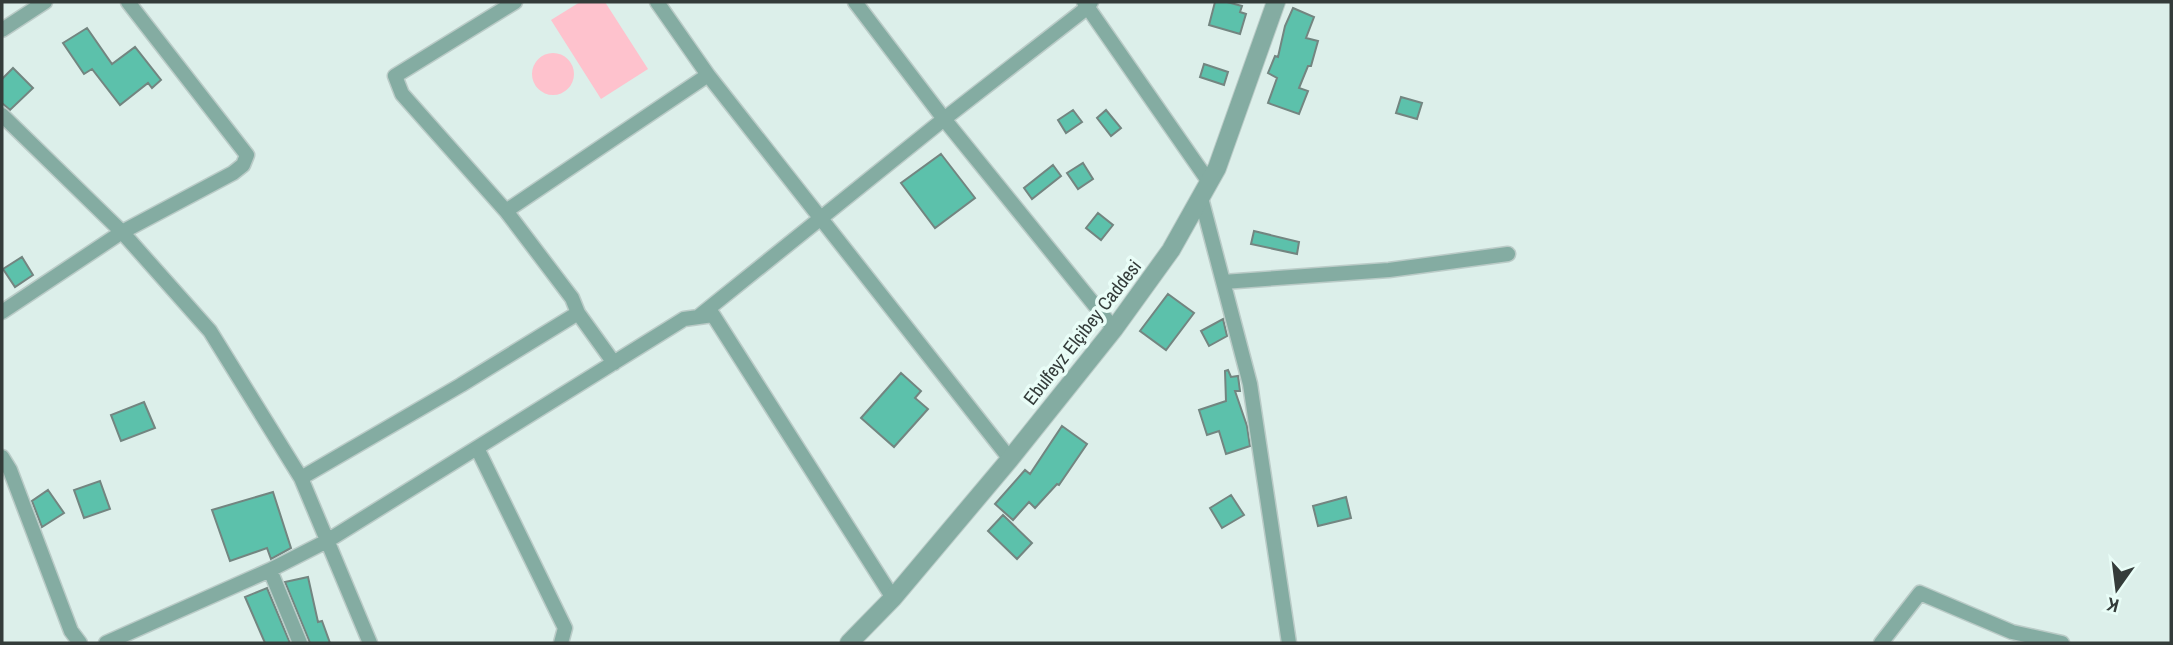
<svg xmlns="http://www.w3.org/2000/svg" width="2173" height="645" viewBox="0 0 2173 645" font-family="'Archivo Narrow',sans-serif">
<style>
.green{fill:#fec2cd}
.building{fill:#5cc1ab;stroke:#738580;stroke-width:2}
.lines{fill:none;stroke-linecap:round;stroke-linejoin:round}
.minor-casing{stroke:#bacbc7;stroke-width:17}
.tertiary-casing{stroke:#bacbc7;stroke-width:20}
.minor{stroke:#84aca2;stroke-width:14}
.tertiary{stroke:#84aca2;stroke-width:18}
.labels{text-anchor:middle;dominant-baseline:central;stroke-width:7;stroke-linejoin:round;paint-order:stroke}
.street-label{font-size:19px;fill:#343c3a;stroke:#e9fdf7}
</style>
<rect width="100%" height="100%" fill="#dcefea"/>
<path class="green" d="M 580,2 L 605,2 L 648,69 L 601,99 L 551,20 Z
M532 74a21 21 0 1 1 42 0a21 21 0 1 1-42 0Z"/>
<path class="building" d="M 1215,2 L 1227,2 L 1242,6 L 1240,12 L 1246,14 L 1240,34 L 1209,25 Z
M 1293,8 L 1314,17 L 1306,38 L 1318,41 L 1311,66 L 1308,66 L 1299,88 L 1308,91 L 1299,114 L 1268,103 L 1277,78 L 1268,73 L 1275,56 L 1278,57 L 1285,26 Z
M 87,28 L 112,64 L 135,47 L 161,80 L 152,88 L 148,83 L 120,105 L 92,69 L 84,74 L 63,43 Z
M 1204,64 L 1228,72 L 1224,85 L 1200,77 Z
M 13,68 L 33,88 L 10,110 L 2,103 L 2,79 Z
M 1401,97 L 1422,103 L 1417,119 L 1396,113 Z
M 1073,110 L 1082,122 L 1066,133 L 1058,120 Z
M 1106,110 L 1121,128 L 1111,136 L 1097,118 Z
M 941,154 L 975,198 L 935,228 L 901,183 Z
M 1083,163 L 1093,179 L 1078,189 L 1067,173 Z
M 1053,165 L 1061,176 L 1032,199 L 1024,188 Z
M 1098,213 L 1113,225 L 1101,240 L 1086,228 Z
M 1254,231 L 1299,242 L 1297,254 L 1251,244 Z
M 22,257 L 33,275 L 15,287 L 3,269 Z
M 1168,294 L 1194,313 L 1166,350 L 1140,331 Z
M 1223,319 L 1227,336 L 1209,346 L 1201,331 Z
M 1228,370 L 1231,377 L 1238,376 L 1240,391 L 1235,391 L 1247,426 L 1250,446 L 1226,454 L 1219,431 L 1207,435 L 1199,410 L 1226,401 L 1225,371 Z
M 901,373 L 921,391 L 915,398 L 928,409 L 894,447 L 861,418 Z
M 144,402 L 155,428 L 121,441 L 111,415 Z
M 1062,426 L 1087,444 L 1059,485 L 1057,484 L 1035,508 L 1029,502 L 1013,520 L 995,504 L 1025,470 L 1030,474 Z
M 100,481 L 110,509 L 84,518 L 74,490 Z
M 48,490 L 64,513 L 42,527 L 32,501 Z
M 273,492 L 291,548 L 271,559 L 267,548 L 230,561 L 212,510 Z
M 1231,495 L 1244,515 L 1222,528 L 1210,508 Z
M 1346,497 L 1351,518 L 1318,526 L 1313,506 Z
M 1003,515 L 1032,543 L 1017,559 L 988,531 Z
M 308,577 L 318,622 L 322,621 L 330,643 L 310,643 L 285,582 Z
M 267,588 L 290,643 L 265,643 L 245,597 Z"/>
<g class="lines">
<defs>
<path id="minor" d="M 515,2 L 395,76 L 402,94 L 506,211 L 572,298 L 578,313 L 614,363
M 657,2 L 708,75 L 1010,459
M 855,2 L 944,119 L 1114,329
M 1084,2 L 1209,182
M 2,30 L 45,2
M 2,115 L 122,232 L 210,331 L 301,478 L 370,643
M 1201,198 L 1250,384 L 1289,643
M 506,211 L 708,75
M 1223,282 L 1389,270 L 1508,254
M 2,312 L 122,232 L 233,173 L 243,165 L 247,155 L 128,2
M 698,317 L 944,119 L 1088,7 L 1091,2
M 477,448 L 565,628 L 561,643
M 2,457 L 10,470 L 71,631 L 80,643
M 301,478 L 461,385 L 578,313
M 106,643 L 270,570
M 300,643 L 270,570 L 327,541 L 684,319 L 713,315 L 893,598
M 1881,643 L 1920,593 L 2012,632 L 2062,643"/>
<path id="tertiary" d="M 849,643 L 893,598 L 1010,459 L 1114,329 L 1171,250 L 1217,168 L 1276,2"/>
</defs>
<use href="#minor" class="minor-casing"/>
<use href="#tertiary" class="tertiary-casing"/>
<use href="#minor" class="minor"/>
<use href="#tertiary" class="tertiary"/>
</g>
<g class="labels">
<g class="street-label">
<text transform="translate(1082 332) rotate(-52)">Ebulfeyz Elçibey Caddesi</text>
</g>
</g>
<rect width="2173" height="645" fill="none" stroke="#343c3a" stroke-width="7"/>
<g transform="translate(2117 589) rotate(194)" stroke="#e9fdf7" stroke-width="5" paint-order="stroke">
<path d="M0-5L12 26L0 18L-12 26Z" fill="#343c3a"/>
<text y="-10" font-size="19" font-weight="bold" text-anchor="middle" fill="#343c3a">K</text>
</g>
</svg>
